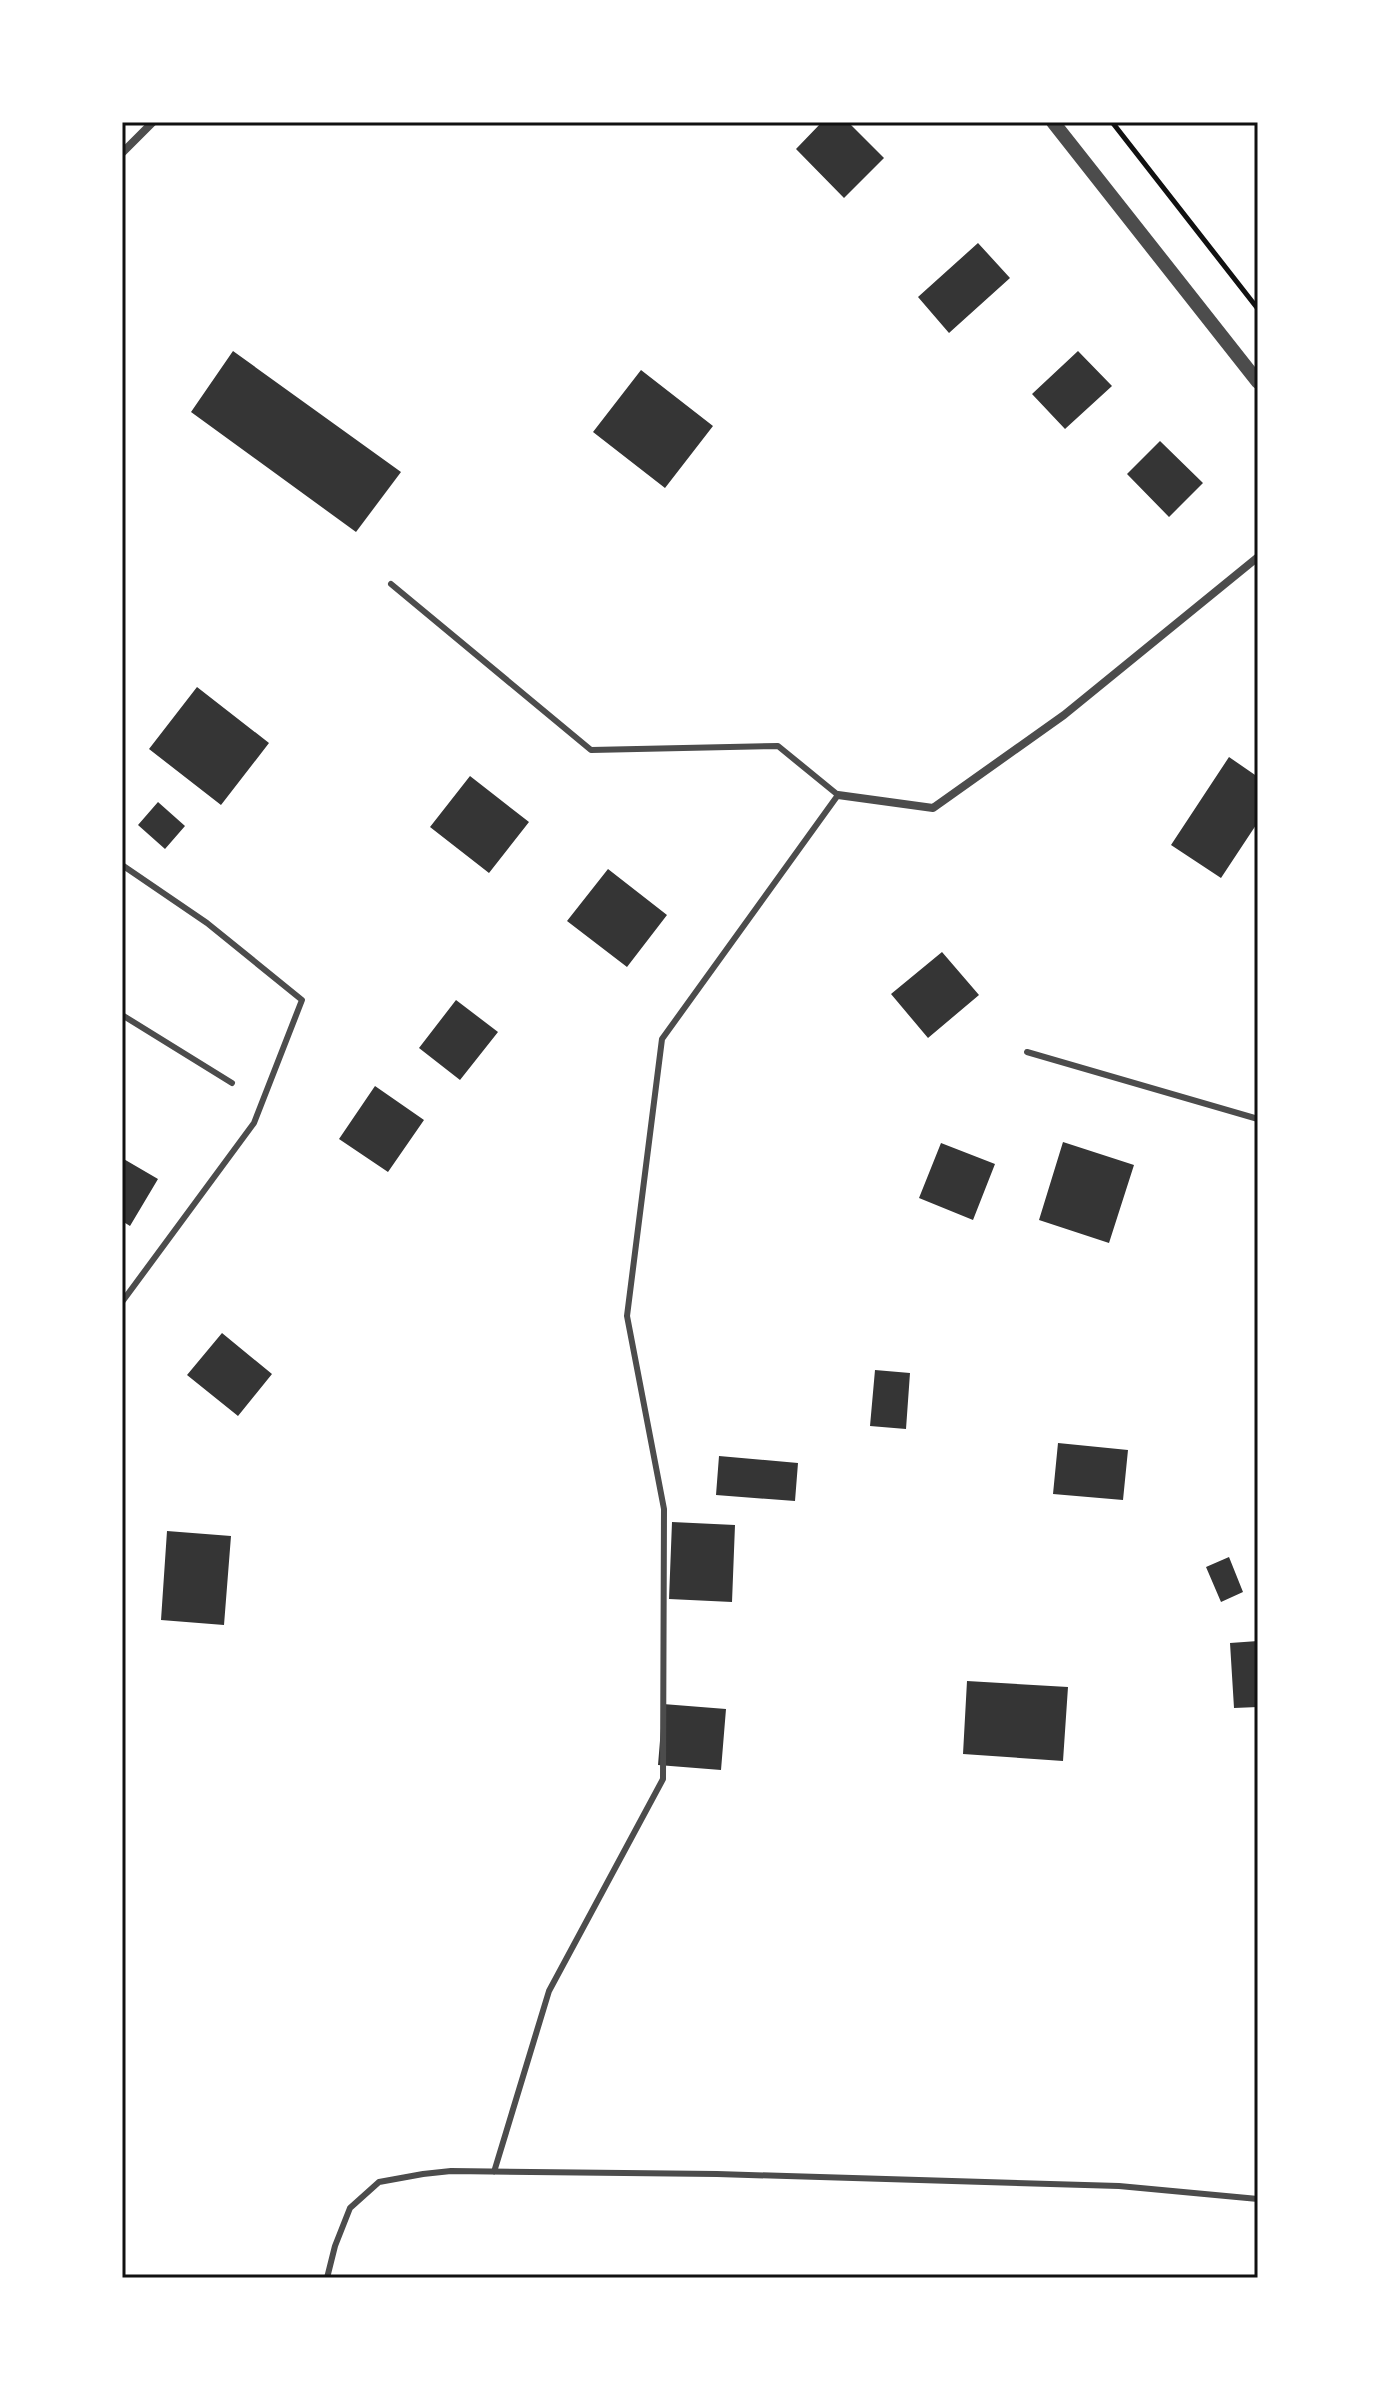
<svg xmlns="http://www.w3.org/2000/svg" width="1380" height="2400" viewBox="0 0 1380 2400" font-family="'Open Sans',sans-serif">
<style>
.building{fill:#353535}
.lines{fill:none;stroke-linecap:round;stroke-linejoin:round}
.path{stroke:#111;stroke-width:5}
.service{stroke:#4c4c4c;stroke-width:6}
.minor{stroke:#4c4c4c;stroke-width:8}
.tertiary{stroke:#4c4c4c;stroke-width:14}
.neatline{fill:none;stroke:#111;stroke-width:3}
</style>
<rect width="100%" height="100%" fill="#fff"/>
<path class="building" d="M 822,122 L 848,122 L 884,158 L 844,198 L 796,149 Z
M 978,243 L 1010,278 L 949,333 L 918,297 Z
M 233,351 L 401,472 L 356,532 L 191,412 Z
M 1078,351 L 1112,386 L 1065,429 L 1032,394 Z
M 641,370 L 713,426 L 665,488 L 593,432 Z
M 1160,441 L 1203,483 L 1169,517 L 1127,474 Z
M 197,687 L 269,743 L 221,805 L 149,749 Z
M 1229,757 L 1258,777 L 1258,822 L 1221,878 L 1171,845 Z
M 470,776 L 529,822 L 489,873 L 430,827 Z
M 158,802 L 185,826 L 165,849 L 138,825 Z
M 608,869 L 667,915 L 627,967 L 567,921 Z
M 942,952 L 979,995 L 928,1038 L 891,994 Z
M 456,1000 L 498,1032 L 460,1080 L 419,1048 Z
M 375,1086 L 424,1120 L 388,1172 L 339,1139 Z
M 1063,1142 L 1134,1165 L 1109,1243 L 1039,1220 Z
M 941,1143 L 995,1164 L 973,1220 L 919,1198 Z
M 122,1158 L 158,1179 L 130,1226 L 122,1221 Z
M 222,1333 L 272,1374 L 238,1416 L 187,1375 Z
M 875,1370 L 910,1373 L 906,1429 L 870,1426 Z
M 1058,1443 L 1128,1450 L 1123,1500 L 1053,1494 Z
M 719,1456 L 798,1463 L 795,1501 L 716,1495 Z
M 672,1522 L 735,1525 L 732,1602 L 669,1599 Z
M 167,1531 L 231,1536 L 224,1625 L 161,1620 Z
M 1229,1557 L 1243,1592 L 1221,1602 L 1206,1567 Z
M 1258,1641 L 1258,1707 L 1234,1708 L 1230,1643 Z
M 967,1681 L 1068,1687 L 1063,1761 L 963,1754 Z
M 663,1704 L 726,1709 L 721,1770 L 658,1765 Z"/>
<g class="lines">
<path class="path" d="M 1112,122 L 1258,309"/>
<path class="service" d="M 391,584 L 591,750 L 778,746 L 838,795 L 662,1039 L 627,1316 L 664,1509 L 663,1779 L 549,1991 L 494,2172
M 122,865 L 207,923 L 302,1000 L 254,1123 L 122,1302
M 122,1015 L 232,1083
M 1027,1052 L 1258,1119
M 327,2278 L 335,2246 L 350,2208 L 379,2182 L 423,2174 L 451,2171 L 717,2174 L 1119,2186 L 1258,2199"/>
<path class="minor" d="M 122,153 L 153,122
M 838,795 L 933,808 L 1064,715 L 1258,557"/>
<path class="tertiary" d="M 1053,122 L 1258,382"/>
</g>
<rect width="1380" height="2400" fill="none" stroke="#ffffff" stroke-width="248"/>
<rect x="124" y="124" width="1132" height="2152" class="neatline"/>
</svg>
